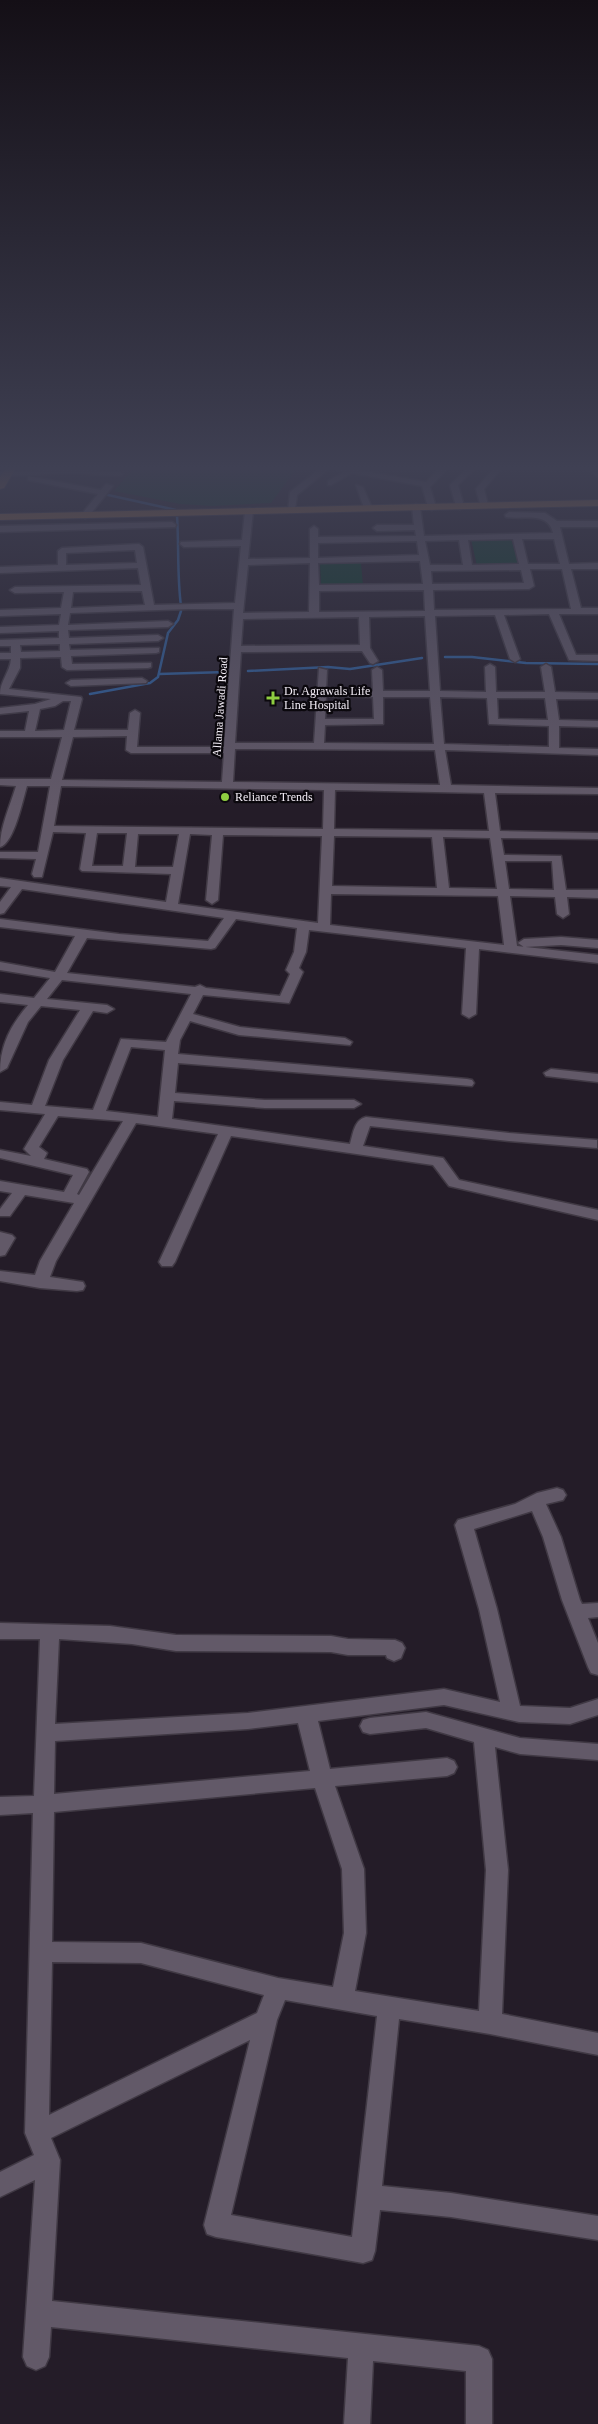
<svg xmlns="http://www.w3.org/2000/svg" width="598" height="2424" viewBox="0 0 598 2424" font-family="Georgia,serif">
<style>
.green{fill:#073a26}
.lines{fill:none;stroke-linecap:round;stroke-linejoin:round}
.stream{stroke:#2f5f9c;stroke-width:2.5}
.minor-casing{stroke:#403944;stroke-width:3}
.major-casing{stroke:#403944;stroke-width:2}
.minor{fill:#625968;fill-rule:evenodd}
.major{fill:#a67340;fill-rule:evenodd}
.poi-dot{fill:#8fcd41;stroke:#0b080d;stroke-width:2}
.labels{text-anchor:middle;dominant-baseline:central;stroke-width:4.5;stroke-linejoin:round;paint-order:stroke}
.far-poi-label{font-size:12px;fill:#f4eef7;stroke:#0b080d;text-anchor:start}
.far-street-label{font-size:12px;fill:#f4eef7;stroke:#0b080d}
</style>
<rect width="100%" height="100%" fill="#241c28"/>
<path class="green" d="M 134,468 L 297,468 L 271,503 L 212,506 L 180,504 L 114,491 Z
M 471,539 L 511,539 L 519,566 L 477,566 Z
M 320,563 L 361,563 L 363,585 L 321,585 Z"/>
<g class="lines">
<path class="stream" d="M 108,495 L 176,510
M 177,515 C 179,546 177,576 181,606
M 445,657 L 472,657 L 526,663 L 598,664
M 248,671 L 328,667 L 350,669 L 422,658
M 159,674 L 226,672
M 90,694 L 150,683 L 158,677 L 168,633 L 178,620 L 181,611"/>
<defs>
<path id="minor" d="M 321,468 L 330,468 L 297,495 L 295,510 L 288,512 L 290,492 Z
M 333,468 L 359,468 L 358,470 L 426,482 L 440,468 L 448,468 L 430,487 L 436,507 L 432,510 L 428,507 L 422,486 L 352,473 L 331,485 L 328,485 L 328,481 L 344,472 Z
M 468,468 L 476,468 L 458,485 L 464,506 L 460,509 L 456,506 L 450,485 Z
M 494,468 L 502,468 L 484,489 L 488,505 L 481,507 L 476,489 Z
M 586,468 L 595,468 L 598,471 L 598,477 Z
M 73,469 L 119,472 L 123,474 L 119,476 L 73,473 L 0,476 L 0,472 Z
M 28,476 L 101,490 L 106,484 L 113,486 L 88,517 L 85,518 L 81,515 L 98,494 L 28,480 Z
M 356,485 L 363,487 L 372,508 L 371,510 L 364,508 Z
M 416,504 L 420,507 L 424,536 L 553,533 C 548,511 524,520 506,517 L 505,515 L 509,512 L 545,513 L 557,521 L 598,521 L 598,527 L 560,527 L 569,564 L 598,563 L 598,569 L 571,569 L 581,608 L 598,608 L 598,614 L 559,614 L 576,655 L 598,655 L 598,661 L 569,660 L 549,614 L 504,615 L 520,659 L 515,662 L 510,659 L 495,615 L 435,616 L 440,691 L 486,692 L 485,667 L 490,664 L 495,667 L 496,692 L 545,692 L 541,667 L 546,664 L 551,667 L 555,692 L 598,693 L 598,699 L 556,699 L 559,720 L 598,721 L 598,727 L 559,726 L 559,748 L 598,749 L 598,755 L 445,750 L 451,785 L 598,788 L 598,794 L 495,793 L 500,831 L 598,833 L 598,839 L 501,838 L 504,855 L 561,856 L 566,890 L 598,890 L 598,898 L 567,897 L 569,914 L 563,918 L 557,914 L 555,897 L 510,896 L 517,946 L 598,955 L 598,963 L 479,949 L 476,1014 L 469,1018 L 462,1014 L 466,948 L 309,930 L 306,952 L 299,968 L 303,972 L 289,1003 L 203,995 L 193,1014 L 240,1027 L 345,1038 L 352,1042 L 350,1045 L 239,1035 L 190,1021 L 180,1040 L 178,1054 L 467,1079 L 472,1080 L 474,1083 L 472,1086 L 178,1063 L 175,1093 L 265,1100 L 354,1100 L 361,1104 L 354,1108 L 265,1108 L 174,1101 L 172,1119 L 350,1144 C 353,1134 354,1120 366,1117 L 509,1133 L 597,1140 L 597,1148 L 509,1141 L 370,1126 L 363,1146 L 443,1158 L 459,1180 L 598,1210 L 598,1220 L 449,1186 L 433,1165 L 231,1136 L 175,1262 L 172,1266 L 162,1266 L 159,1262 L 218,1134 L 136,1123 L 56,1261 L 50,1277 L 83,1282 L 85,1286 L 83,1290 L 77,1291 L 40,1288 L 0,1281 L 0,1271 L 35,1275 L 40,1261 L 74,1203 L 25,1195 L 10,1216 L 0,1216 L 0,1209 L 12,1193 L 0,1191 L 0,1181 L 64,1192 L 73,1175 L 0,1158 L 0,1150 L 31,1156 L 24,1149 L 45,1114 L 0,1110 L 0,1102 L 32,1105 L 49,1060 L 80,1010 L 41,1006 L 28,1022 L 7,1068 L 0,1072 C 0,1045 11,1025 28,1005 L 0,1002 L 0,994 L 34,998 L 50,978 L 0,970 L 0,962 L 55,972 L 75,936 L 0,927 L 0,919 L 119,934 L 208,941 L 224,918 L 22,889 L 4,913 L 0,914 L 0,902 L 11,887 L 0,886 L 0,878 L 166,902 L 171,874 L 82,871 L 80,869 L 86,833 L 53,832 L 42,877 L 34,877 L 32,874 L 36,859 L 0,858 L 0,852 L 38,852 L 50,786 L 27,786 C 23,799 14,844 0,847 C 0,827 10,806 16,786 L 0,785 L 0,779 L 51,779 L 62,737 L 0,737 L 0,731 L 25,731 L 29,711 L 0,714 L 0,708 L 35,704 L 51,699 L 0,694 C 0,681 10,672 11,659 L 0,659 L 0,653 L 11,653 L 11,646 L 0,646 L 0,640 L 59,638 L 59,631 L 0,633 L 0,627 L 59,625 L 61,614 L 0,616 L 0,610 L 61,608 L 64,592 L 15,593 L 10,590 L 15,587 L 141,585 L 138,568 L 0,573 L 0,567 L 58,565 L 58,551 L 62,548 L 139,544 L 143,547 L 154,605 L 235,603 L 241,546 L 184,547 L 180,544 L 181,542 L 242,540 L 245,511 L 249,508 L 253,511 L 248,559 L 310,558 L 310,529 L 314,526 L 318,529 L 318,537 L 416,536 L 415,530 L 377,531 L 373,528 L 377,525 L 414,525 L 412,507 ZM 513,539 L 519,564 L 472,565 L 468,540 ZM 522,539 L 554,539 L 560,564 L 528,564 ZM 459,540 L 463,565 L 430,565 L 425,541 ZM 417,541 L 419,555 L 318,558 L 318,543 ZM 135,550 L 137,563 L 66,565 L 66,553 ZM 420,561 L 423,584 L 319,585 L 318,563 ZM 310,563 L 309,612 L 243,613 L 248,565 ZM 530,569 L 562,569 L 571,609 L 434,610 L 433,590 L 529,589 L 534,586 ZM 521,570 L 524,583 L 432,584 L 431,571 ZM 424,590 L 425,611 L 319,612 L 319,591 ZM 142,591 L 145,605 L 71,608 L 73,592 ZM 189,609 L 234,609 L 224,747 L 137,747 L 140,713 L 135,710 L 130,713 L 128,730 L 74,730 L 82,699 L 81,697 L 9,689 L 20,668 L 20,658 L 61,657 L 62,667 L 67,670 L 148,668 L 151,667 L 151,663 L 72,664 L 71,656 L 156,653 L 159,652 L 159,648 L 70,650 L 69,644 L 158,641 L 163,638 L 158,635 L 69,638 L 68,630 L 168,627 L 173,624 L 168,621 L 68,625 L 70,613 ZM 425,616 L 430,691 L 383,691 L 382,670 L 377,667 L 372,670 L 373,691 L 326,690 L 327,670 L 319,668 L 314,743 L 235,743 L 241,652 L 362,651 L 370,663 L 373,664 L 378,661 L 370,648 L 369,617 ZM 359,617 L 360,645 L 241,646 L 243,619 ZM 60,644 L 60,651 L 21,652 L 20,645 ZM 326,696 L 373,697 L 374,719 L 325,719 ZM 383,697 L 430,697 L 434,744 L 324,743 L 325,725 L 383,724 ZM 440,697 L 487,698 L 489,724 L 549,726 L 549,747 L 444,744 ZM 497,698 L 545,698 L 548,720 L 498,719 ZM 63,701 L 71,701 L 64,730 L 35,731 L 40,709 L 55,706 ZM 127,736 L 126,750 L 131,753 L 224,753 L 222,782 L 62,780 L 73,737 ZM 235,749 L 435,750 L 440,785 L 233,782 ZM 61,786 L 324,790 L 323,829 L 54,826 ZM 335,790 L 484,793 L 489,831 L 334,829 ZM 97,833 L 127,833 L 123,866 L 92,866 ZM 138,834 L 179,834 L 173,867 L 135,867 ZM 190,834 L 212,835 L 206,900 L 212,904 L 218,900 L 223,835 L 322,836 L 318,923 L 178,904 ZM 334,836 L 432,837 L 437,888 L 332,886 ZM 443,837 L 490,838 L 497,889 L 449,888 ZM 505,861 L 552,861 L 554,890 L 509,889 ZM 331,894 L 498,896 L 504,945 L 330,925 ZM 236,919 L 297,928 L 294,952 L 286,970 L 290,974 L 280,996 L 206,988 L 200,985 L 195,987 L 67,973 L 87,938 L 211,949 L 215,948 ZM 62,980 L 191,994 L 166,1042 L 121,1039 L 93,1110 L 45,1106 L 63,1060 L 93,1011 L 107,1013 L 114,1009 L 107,1005 L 47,999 ZM 131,1047 L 165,1050 L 158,1117 L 106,1111 ZM 58,1116 L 123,1121 L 79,1195 L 77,1194 L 89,1172 L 87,1169 L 44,1159 L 47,1153 L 39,1147 Z
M 172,522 L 176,525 L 175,527 L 0,532 L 0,526 Z
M 142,678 L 147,681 L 146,683 L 71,686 L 66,683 L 71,680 Z
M 561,937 L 598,940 L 598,948 L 561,945 L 524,947 L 518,943 L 524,939 Z
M 551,1069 L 598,1074 L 598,1082 L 546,1076 L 544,1073 Z
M 0,1232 L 12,1235 L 15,1238 L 5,1255 L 0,1256 Z
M 557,1488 L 563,1490 L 566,1495 L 563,1500 L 546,1504 L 561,1537 L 580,1600 L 582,1604 L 598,1603 L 598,1617 L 588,1618 L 598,1643 L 598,1675 L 591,1673 L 588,1667 L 562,1600 L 543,1537 L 532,1511 L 474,1529 L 497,1609 L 520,1706 L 570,1708 L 598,1699 L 598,1715 L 570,1724 L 519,1722 L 444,1705 L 318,1721 L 330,1769 L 447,1758 L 454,1761 L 457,1767 L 454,1773 L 447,1776 L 335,1786 L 364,1869 L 366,1933 L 355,1991 L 479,2011 L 486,1870 L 474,1742 L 426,1728 L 370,1734 L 363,1732 L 360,1726 L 363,1720 L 370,1718 L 426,1712 L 520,1738 L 598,1744 L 598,1760 L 520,1754 L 495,1747 L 508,1870 L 502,2014 L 598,2033 L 598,2055 L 490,2034 L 399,2019 L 382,2186 L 451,2193 L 598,2216 L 598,2240 L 451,2217 L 380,2210 L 375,2251 L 372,2260 L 363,2263 L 216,2237 L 207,2234 L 204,2225 L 250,2040 L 51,2138 L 60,2160 L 52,2301 L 479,2346 L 488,2350 L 492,2359 L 492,2424 L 466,2424 L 466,2371 L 373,2361 L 370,2424 L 344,2424 L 348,2358 L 51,2327 L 49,2357 L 45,2366 L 36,2370 L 27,2366 L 23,2357 L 35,2180 L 0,2197 L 0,2172 L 34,2155 L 25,2133 L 33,1813 L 0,1815 L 0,1797 L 34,1796 L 40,1639 L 0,1639 L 0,1623 L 110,1626 L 176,1635 L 331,1636 L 348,1639 L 395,1640 L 402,1643 L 405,1648 L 401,1658 L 394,1661 L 387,1658 L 386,1655 L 348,1655 L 331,1652 L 176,1651 L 132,1644 L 59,1639 L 55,1724 L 248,1713 L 444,1689 L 500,1702 L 479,1609 L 455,1525 L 458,1520 L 515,1504 L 537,1493 ZM 298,1723 L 310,1771 L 54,1794 L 55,1741 L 248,1729 ZM 315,1788 L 342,1869 L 344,1933 L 333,1987 L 278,1978 L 141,1943 L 52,1942 L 54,1812 ZM 52,1962 L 141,1963 L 264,1995 L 257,2013 L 49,2115 ZM 285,2000 L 377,2016 L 352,2237 L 231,2215 L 277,2020 Z"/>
<path id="major" d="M 6,468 L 16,468 L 4,488 L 0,489 L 0,477 Z
M 598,500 L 598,506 L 0,520 L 0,514 Z"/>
</defs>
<use href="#minor" class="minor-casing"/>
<use href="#major" class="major-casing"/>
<use href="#minor" class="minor"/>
<use href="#major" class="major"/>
</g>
<linearGradient id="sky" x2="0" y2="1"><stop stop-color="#140f16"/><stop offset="0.58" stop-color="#3f4053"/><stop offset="1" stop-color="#3f4053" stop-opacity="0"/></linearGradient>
<rect width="598" height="807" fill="url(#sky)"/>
<g class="poi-dot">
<path d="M270.5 690.5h5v5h5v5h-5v5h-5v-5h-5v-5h5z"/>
<circle cx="225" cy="797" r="5"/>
</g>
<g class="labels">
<g class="far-poi-label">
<text x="284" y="691">Dr. Agrawals Life<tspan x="284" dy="14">Line Hospital</tspan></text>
<text x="235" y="797">Reliance Trends</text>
</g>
<g class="far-street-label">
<text transform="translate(220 707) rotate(-86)">Allama Jawadi Road</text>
</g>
</g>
</svg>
